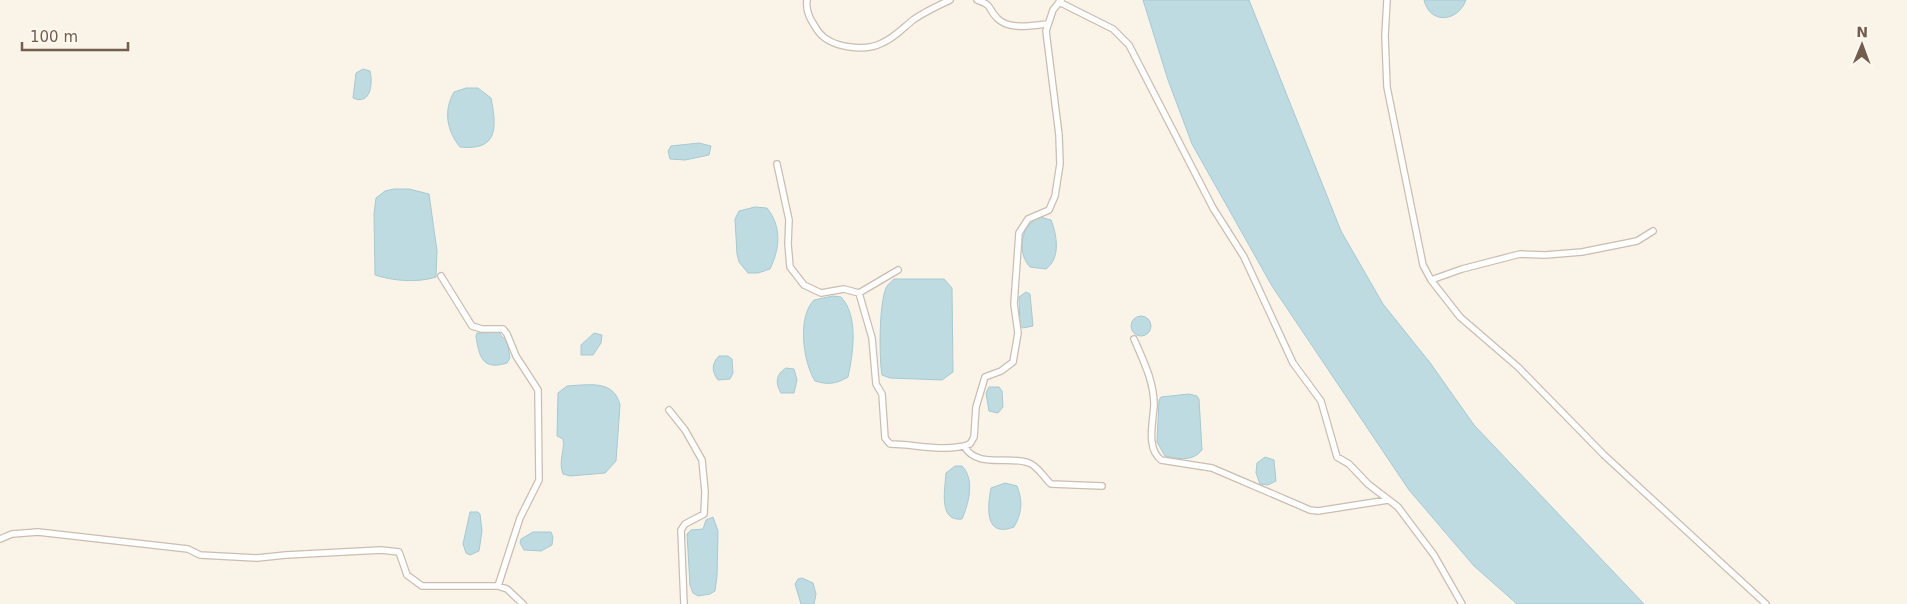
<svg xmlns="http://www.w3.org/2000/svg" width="1907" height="604" viewBox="0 0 1907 604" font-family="'DejaVu Sans',sans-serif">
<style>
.water{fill:#bedbe2;stroke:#a6c9d3}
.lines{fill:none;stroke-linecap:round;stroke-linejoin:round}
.street-casing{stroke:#cbbdaf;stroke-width:8}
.street{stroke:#fff;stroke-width:5.5}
</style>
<rect width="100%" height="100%" fill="#faf4e8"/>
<path class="water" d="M 1143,0 L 1249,0 L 1341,231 L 1383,304 L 1431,364 L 1474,425 L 1644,604 L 1517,604 L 1474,566 L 1409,490 L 1272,286 L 1192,144 L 1168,80 Z
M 1424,0 L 1466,0 C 1458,22 1430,25 1424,0 Z
M 363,69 L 370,71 C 373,83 371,106 353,98 L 356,73 Z
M 466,88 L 478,88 L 491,98 C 497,128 498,151 460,147 C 447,131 443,111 454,92 Z
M 699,143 L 711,146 L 709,155 L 685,160 L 670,159 L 668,151 L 671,146 Z
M 394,189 L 409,189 L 429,194 L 437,251 L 436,277 C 418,283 393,281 375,275 L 374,214 L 376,198 L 385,191 Z
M 755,207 L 767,208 C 782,227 780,248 770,269 L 758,273 L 748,273 L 739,262 L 737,254 L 735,219 L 739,211 Z
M 1040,217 L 1051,220 C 1057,235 1061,258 1046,269 L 1030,267 C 1016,252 1021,224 1040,217 Z
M 894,279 L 944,279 L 952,288 L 953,372 L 942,380 L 890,378 L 882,375 C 879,358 879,304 886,288 C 887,285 891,282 894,279 Z
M 1026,292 L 1030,294 L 1033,326 L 1023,328 L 1020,326 L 1019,297 Z
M 833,296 L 841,297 C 859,316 853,354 848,377 C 836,384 828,385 815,381 C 803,362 797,317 814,300 Z
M1131 326a10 10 0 1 1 20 0a10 10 0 1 1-20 0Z
M 499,332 L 502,337 L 507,340 L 510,358 L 507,363 C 482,371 479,356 476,336 L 477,333 Z
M 594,333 L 602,335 L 601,343 L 593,355 L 581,355 L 581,345 Z
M 719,356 L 728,356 L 732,359 L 733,373 L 730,379 L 718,380 C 712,372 711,364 719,356 Z
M 786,368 L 794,369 L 797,380 L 794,393 L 781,393 C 775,383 776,374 786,368 Z
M 567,386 C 588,385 614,379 620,405 L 616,461 L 605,473 L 570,476 L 563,474 C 558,461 565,451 563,439 L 557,436 L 558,393 Z
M 989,387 L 999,387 L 1002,391 L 1003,407 L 998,413 L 989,411 L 986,393 Z
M 1189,394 L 1197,396 L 1199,399 L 1202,450 C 1192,462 1179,459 1165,456 L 1157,442 L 1159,400 L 1161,397 Z
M 1265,457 L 1274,460 L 1276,481 L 1268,485 L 1260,484 L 1256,473 L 1257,463 Z
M 955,466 L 962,466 C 975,479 969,503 962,519 C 938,522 945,489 946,473 Z
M 1005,483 L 1017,486 C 1023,501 1022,513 1014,527 C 985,538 987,509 991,488 Z
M 470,512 L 478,512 L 480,514 L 482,531 L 479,551 L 470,555 L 466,553 L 463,544 Z
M 713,517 L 718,531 L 717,576 L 715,591 L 710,594 L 698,596 L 693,593 L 690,585 L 687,534 L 691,530 L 703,529 L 706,520 Z
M 533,532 L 551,532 L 553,537 L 552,545 L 541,551 L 524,550 L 520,543 L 521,539 Z
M 802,578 L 813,583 L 816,594 L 814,604 L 801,604 L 795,584 L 798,579 Z"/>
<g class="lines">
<defs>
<path id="street" d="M 807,0 C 805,12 812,22 818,31 C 830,48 865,52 882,43 C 894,38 903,28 913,20 C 924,12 937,6 950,0
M 977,0 C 994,6 987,8 997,18 C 1009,31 1033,25 1048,24
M 1387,0 L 1385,36 L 1387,87 L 1423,265 L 1431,280 L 1460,317 L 1518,367 L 1604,455 L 1766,604
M 1059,2 L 1113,29 L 1129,45 L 1213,208 L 1244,257 L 1293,363 L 1321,401 L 1337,457 L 1349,464 L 1368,484 L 1398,507 L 1434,555 L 1462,604
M 777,164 L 789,220 L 788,244 L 790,267 L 804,285 L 821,293 L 844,289 L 859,293 L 872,338 L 876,384 L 882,394 L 885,438 L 890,444 C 915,444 946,453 970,444 L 974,437 L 976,407 L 985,377 L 1001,371 L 1013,362 L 1018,333 L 1014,304 L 1019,233 L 1028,219 L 1049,210 L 1055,196 L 1060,164 L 1059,135 L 1046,31 L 1053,10 L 1061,0
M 441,276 L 472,326 L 482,329 L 503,329 L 507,334 L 516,356 L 538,390 L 539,480 L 520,518 L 498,586
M 1431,280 L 1462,269 L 1520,254 L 1545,255 L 1582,252 L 1637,241 L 1653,231
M 859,293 L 898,270
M 1134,339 C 1143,360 1154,381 1154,405 C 1153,423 1146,448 1161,460 L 1212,468 L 1310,510 L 1318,511 L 1388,500
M 669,410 L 685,430 L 702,460 L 705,492 L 704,514 L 685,524 L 681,530 L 684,604
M 964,446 C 977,469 1008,455 1029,463 C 1038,466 1044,478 1051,484 L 1102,486
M 0,539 L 12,534 L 38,532 L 188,549 L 200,555 L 257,558 L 286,555 L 381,550 L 399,552 L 407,575 L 422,586 L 498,586 L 507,589 L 523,604"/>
</defs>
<use href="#street" class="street-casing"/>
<use href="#street" class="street"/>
</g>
<g transform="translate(1862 45) rotate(1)" stroke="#fdf8ee" stroke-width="4" paint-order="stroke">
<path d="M0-4L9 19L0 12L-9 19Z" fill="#725d4f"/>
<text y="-8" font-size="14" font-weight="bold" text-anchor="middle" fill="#725d4f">N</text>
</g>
<path d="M22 42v8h106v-8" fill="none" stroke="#725d4f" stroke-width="2.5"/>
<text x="30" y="42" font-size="15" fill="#725d4f" stroke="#fdf8ee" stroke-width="4" paint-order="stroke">100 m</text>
</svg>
